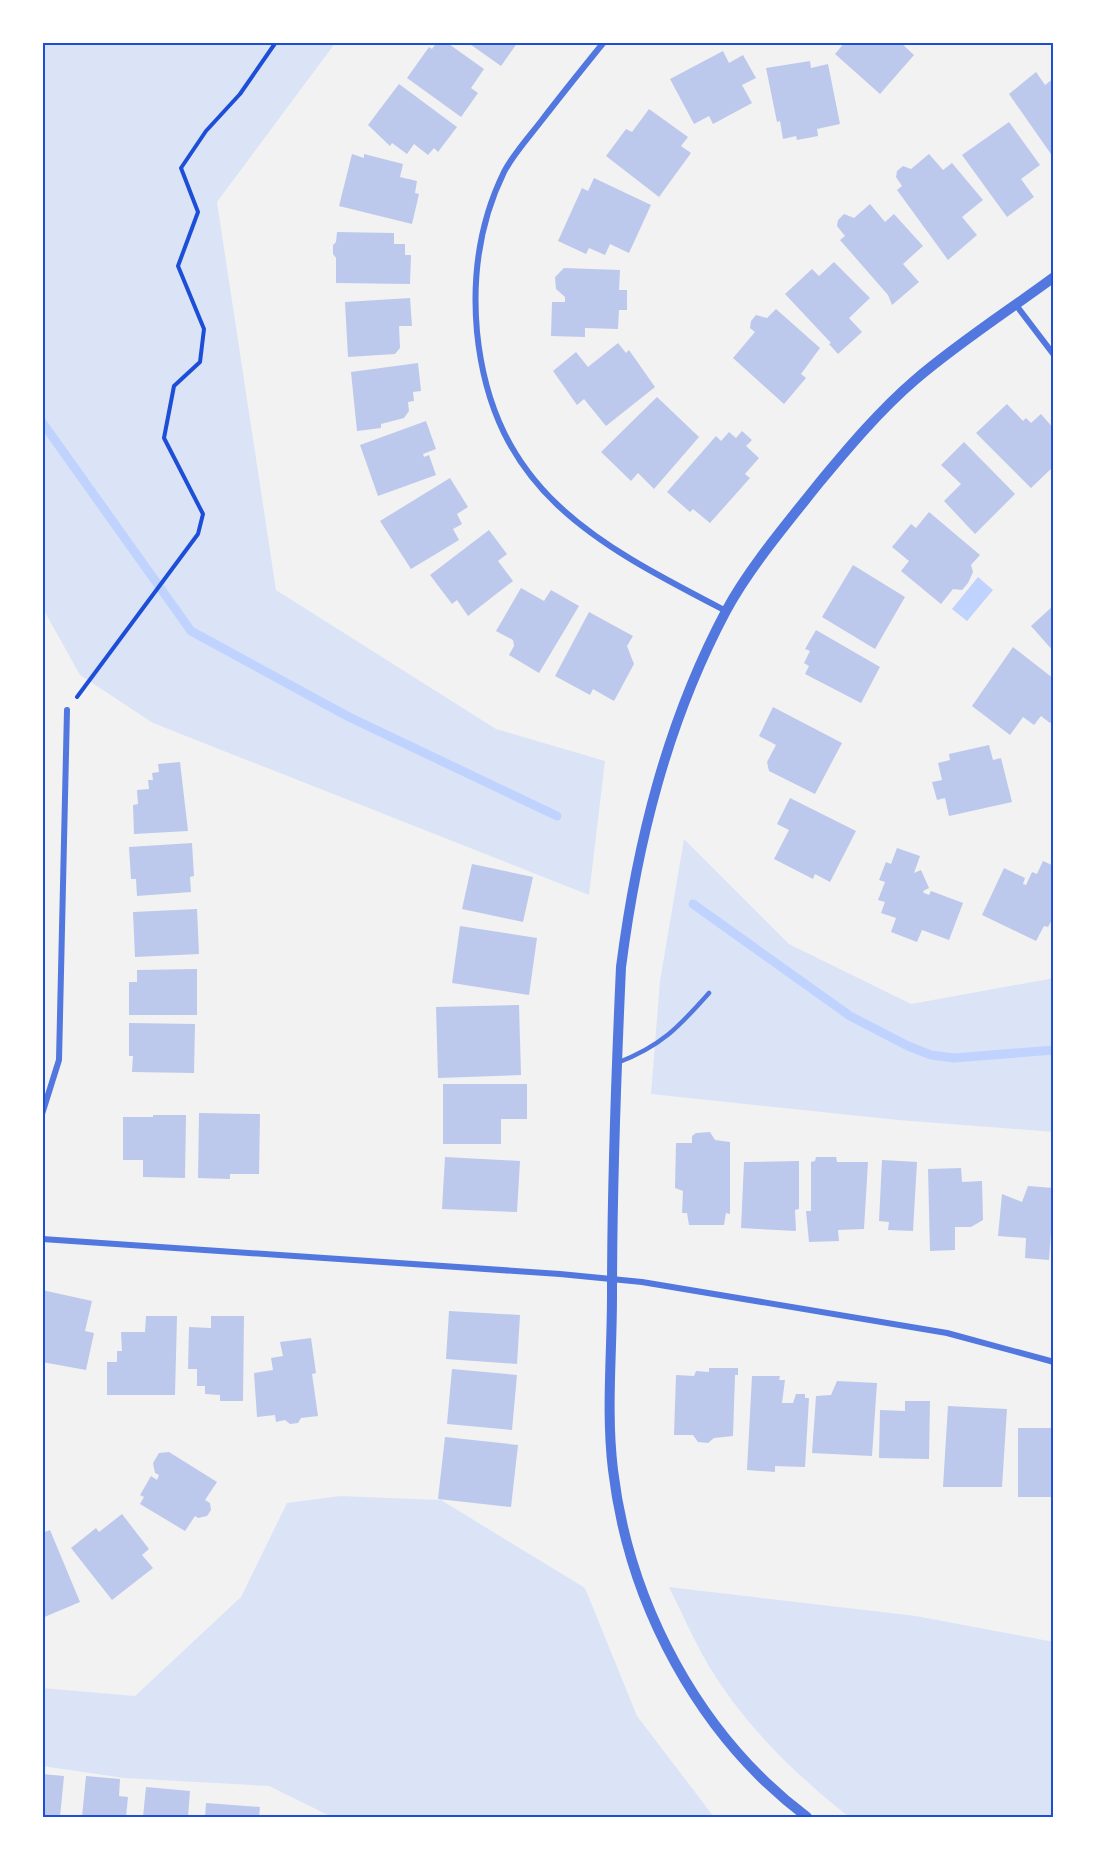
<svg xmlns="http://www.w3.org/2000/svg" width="1096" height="1859" viewBox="0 0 1096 1859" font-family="Figtree,sans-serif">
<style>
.green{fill:#dbe4f7}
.water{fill:#bfd3fe}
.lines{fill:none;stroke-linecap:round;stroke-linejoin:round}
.stream{stroke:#bfd3fe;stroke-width:9}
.building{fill:#bdc9ec}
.path{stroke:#1d4ed8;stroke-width:4}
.service{stroke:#5277de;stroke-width:4.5}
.minor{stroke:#5277de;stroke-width:6}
.tertiary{stroke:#5277de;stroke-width:10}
.neatline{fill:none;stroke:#1d4ed8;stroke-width:2}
</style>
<rect width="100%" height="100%" fill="#f2f2f2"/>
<path class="green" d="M 42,42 L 336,42 L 217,202 L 276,590 L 496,729 L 605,761 L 589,895 L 153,723 L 80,675 L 42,607 Z
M 684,839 L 789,944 L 911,1004 L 1054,978 L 1054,1132 L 898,1120 L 651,1094 L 660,981 Z
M 340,1496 L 441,1500 L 585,1588 L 637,1716 L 714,1817 L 332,1817 L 269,1786 L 124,1778 L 42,1766 L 42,1688 L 135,1696 L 241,1597 L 287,1503 Z
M 669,1587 L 916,1616 L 1054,1642 L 1054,1817 L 849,1817 C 791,1771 738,1719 702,1654 C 690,1632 680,1609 669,1587 Z"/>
<path class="water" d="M 978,577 L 993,590 L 967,621 L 952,609 Z"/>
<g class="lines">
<path class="stream" d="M 42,422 L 191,631 L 349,717 L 557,816
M 693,904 L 850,1016 L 908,1046 L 931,1055 L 954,1058 L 1054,1050"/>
</g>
<path class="building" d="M 437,42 L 446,42 L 484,69 L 471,88 L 478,93 L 461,117 L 407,78 L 429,47 L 432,49 Z
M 467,42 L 518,42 L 501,66 Z
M 845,42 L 900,42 L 914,55 L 880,94 L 835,54 Z
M 723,51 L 729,63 L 743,55 L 756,78 L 742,85 L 752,103 L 713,124 L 709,116 L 694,124 L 670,79 Z
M 810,61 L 811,68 L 828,64 L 840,124 L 817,129 L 818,136 L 797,140 L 796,136 L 783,139 L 780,121 L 777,122 L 766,68 Z
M 1036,72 L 1045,85 L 1054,78 L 1054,163 L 1053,157 L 1009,94 Z
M 399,84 L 457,127 L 438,152 L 434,148 L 428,155 L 414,144 L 407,154 L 392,143 L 390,146 L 368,125 Z
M 649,109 L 688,137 L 681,146 L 691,153 L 659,197 L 606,156 L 626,129 L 632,132 Z
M 1009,122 L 1040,165 L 1021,179 L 1034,197 L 1007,217 L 962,155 Z
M 352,154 L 364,158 L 364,154 L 403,164 L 400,177 L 417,181 L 415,193 L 419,194 L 412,224 L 339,206 Z
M 929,154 L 943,170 L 952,163 L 983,200 L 962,217 L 977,235 L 948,260 L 897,190 L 902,186 L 896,177 L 897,171 L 903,166 L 911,169 Z
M 594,178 L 651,205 L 629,253 L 610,244 L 605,255 L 589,248 L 586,254 L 558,241 L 582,188 L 588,191 Z
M 870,204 L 885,222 L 894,214 L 923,246 L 903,264 L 919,282 L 892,305 L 888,295 L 840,240 L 845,236 L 837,226 L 838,220 L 844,214 L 854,218 Z
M 337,232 L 394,233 L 394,244 L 405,244 L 405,255 L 411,255 L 410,284 L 336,283 L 336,258 L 333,254 L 333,245 L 336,242 Z
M 834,262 L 870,298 L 849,318 L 862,332 L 838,354 L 829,344 L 831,343 L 785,294 L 812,269 L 819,276 Z
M 564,268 L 620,270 L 619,290 L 627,290 L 627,310 L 619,310 L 618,329 L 585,328 L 585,337 L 551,336 L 552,302 L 565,302 L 565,297 L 556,289 L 555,277 Z
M 410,298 L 412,326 L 399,326 L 400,348 L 395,354 L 348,357 L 345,302 Z
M 776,309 L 820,348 L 801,374 L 806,378 L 784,404 L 733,358 L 755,332 L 750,328 L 751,321 L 756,315 L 767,318 Z
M 618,343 L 626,353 L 629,350 L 655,387 L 606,426 L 584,399 L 577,405 L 553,371 L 576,352 L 588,367 Z
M 418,363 L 421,391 L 413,392 L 414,401 L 408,402 L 409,411 L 404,418 L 381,424 L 381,428 L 357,431 L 351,372 Z
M 657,397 L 699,437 L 654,489 L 638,473 L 631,481 L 601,452 Z
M 1007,404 L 1023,421 L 1026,418 L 1031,423 L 1041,414 L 1054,429 L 1054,466 L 1031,488 L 976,433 Z
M 426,421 L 436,449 L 423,454 L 424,457 L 429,455 L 436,475 L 378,496 L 360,445 Z
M 742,431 L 752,440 L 746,446 L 759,458 L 745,474 L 750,478 L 710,523 L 693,509 L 690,512 L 667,492 L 716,436 L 721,441 L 729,432 L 736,438 Z
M 964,442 L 1015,494 L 975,534 L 944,501 L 961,484 L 941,465 Z
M 450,478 L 468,507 L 457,514 L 462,524 L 453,529 L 459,540 L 411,569 L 380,521 Z
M 929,512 L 980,555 L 971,565 L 973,572 L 968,583 L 962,590 L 953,589 L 941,604 L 901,571 L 909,561 L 892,547 L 911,524 L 916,528 Z
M 489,530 L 507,554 L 498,561 L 513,581 L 468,616 L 457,600 L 452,604 L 430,575 Z
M 853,565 L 905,597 L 875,649 L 822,617 Z
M 521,588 L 544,601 L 551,590 L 579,606 L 539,673 L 509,655 L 514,646 L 513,640 L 496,631 Z
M 1054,605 L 1054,652 L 1031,626 Z
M 589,612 L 633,636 L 627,646 L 634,664 L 614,701 L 593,689 L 590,695 L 555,676 Z
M 816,630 L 880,667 L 861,703 L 805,674 L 809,666 L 804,663 L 810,651 L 805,649 Z
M 1013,647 L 1054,679 L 1054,717 L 1050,723 L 1041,716 L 1034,725 L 1023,717 L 1010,735 L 972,706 Z
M 773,707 L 842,743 L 815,794 L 769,771 L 767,762 L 776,745 L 759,736 Z
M 989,745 L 993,760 L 1001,758 L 1012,802 L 949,816 L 945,798 L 937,800 L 932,782 L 942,780 L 938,763 L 950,760 L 949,754 Z
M 180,762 L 188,831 L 134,834 L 133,805 L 138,804 L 137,790 L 149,789 L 148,780 L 153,780 L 152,773 L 159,772 L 158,764 Z
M 790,798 L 856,831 L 830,882 L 815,874 L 813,879 L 774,859 L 789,830 L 777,824 Z
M 192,843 L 194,876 L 190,877 L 191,892 L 137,896 L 136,879 L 131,879 L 129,847 Z
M 897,848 L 920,856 L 914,873 L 921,870 L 929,888 L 923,891 L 924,893 L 929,895 L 931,891 L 963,903 L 949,940 L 922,930 L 917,942 L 891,932 L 896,918 L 881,913 L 885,902 L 878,900 L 885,882 L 879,880 L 886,862 L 891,864 Z
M 1043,861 L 1054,866 L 1054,916 L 1048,927 L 1044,926 L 1036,941 L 982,915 L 1004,868 L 1025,878 L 1023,884 L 1026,885 L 1032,872 L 1037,874 Z
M 472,864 L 533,877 L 523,922 L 462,909 Z
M 197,909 L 199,954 L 135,957 L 133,912 Z
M 460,926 L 537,938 L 529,995 L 452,983 Z
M 197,969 L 197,1015 L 129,1015 L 129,982 L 137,982 L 137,970 Z
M 519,1005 L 521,1075 L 438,1078 L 436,1007 Z
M 129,1023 L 195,1024 L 194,1073 L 132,1072 L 133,1056 L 129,1056 Z
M 443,1084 L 527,1084 L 527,1119 L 501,1119 L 501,1144 L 443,1144 Z
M 199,1113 L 260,1114 L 259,1174 L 230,1174 L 230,1179 L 198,1178 Z
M 153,1115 L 186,1115 L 185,1178 L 143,1177 L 143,1160 L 123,1160 L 123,1117 L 153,1117 Z
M 710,1132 L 715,1140 L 730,1142 L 730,1214 L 726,1213 L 724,1225 L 689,1225 L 687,1213 L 682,1213 L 683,1191 L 675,1188 L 676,1143 L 692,1143 L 692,1136 L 696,1133 Z
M 445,1157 L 520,1161 L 517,1212 L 442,1209 Z
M 816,1157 L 836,1157 L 837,1162 L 868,1162 L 864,1229 L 838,1230 L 839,1241 L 809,1242 L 806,1211 L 811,1211 L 811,1162 L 815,1161 Z
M 882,1160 L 917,1162 L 913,1231 L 888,1230 L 889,1222 L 879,1221 Z
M 799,1161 L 799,1209 L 795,1210 L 796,1231 L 741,1228 L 744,1162 Z
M 961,1168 L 962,1182 L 982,1181 L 983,1220 L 971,1227 L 955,1227 L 955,1250 L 930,1251 L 928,1169 Z
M 1028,1186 L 1054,1188 L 1049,1260 L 1025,1258 L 1026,1238 L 998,1236 L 1002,1194 L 1022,1202 Z
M 42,1290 L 92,1301 L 85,1331 L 94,1333 L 86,1370 L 42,1362 Z
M 449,1311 L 520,1315 L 517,1364 L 446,1359 Z
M 146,1316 L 177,1316 L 175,1395 L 107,1395 L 107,1362 L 117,1362 L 117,1351 L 122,1351 L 121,1332 L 145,1332 Z
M 211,1316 L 244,1316 L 243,1401 L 220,1401 L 220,1395 L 205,1394 L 205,1386 L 197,1386 L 197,1369 L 188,1369 L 189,1327 L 211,1328 Z
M 311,1338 L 316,1373 L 312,1374 L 318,1416 L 301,1418 L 298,1423 L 290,1424 L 285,1420 L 276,1422 L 275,1415 L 257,1417 L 254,1373 L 273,1370 L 271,1358 L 283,1356 L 280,1342 Z
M 709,1368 L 738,1368 L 738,1375 L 735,1375 L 733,1436 L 714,1438 L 708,1443 L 698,1442 L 693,1435 L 674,1435 L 676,1375 L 694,1376 L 696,1371 L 709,1372 Z
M 452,1369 L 517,1375 L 512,1430 L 447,1424 Z
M 752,1376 L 780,1376 L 779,1380 L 785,1380 L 782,1403 L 793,1403 L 796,1394 L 805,1394 L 805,1398 L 809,1398 L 805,1467 L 775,1466 L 775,1472 L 747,1470 Z
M 837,1381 L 877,1383 L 872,1456 L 812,1453 L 816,1396 L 831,1395 Z
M 905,1401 L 930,1401 L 929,1459 L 879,1458 L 880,1410 L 905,1411 Z
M 948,1406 L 1007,1409 L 1002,1487 L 943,1487 Z
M 1018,1428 L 1054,1428 L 1054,1497 L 1018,1497 Z
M 445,1437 L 518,1445 L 511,1507 L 438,1499 Z
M 169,1452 L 217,1482 L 205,1500 L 210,1503 L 211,1510 L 207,1516 L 198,1518 L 195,1516 L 185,1531 L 140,1504 L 144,1497 L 140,1495 L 151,1476 L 157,1480 L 159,1475 L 155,1473 L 153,1463 L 159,1453 Z
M 122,1514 L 149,1549 L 142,1555 L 153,1568 L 112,1600 L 71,1548 L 96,1528 L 99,1532 Z
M 50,1530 L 80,1602 L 42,1618 L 42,1533 Z
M 42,1774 L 64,1776 L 60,1817 L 42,1817 Z
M 86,1776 L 120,1779 L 119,1796 L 128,1797 L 126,1817 L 82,1817 Z
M 146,1787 L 190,1791 L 188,1817 L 143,1817 Z
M 206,1803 L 260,1807 L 259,1817 L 205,1817 Z"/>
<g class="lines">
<path class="path" d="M 77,697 L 198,534 L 203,514 L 164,438 L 174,386 L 200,362 L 204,329 L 178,266 L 198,212 L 181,168 L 206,131 L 240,94 L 276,42"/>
<path class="service" d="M 617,1063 C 661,1046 678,1028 709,993"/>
<path class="minor" d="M 604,42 C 583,68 562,94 542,120 C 529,137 514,153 504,172 C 480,221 472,277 477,332 C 493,492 597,544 726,611
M 1016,305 L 1054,355
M 42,1114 L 59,1060 L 67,710
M 42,1239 L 560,1274 L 642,1282 L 947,1333 L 1054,1362"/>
<path class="tertiary" d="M 807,1817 C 699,1736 629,1604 613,1470 C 606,1412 612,1355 612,1296 C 612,1186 616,1077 621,967 C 637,843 667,722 726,611 C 749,568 788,522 819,483 C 848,448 880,410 915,380 C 958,343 1008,311 1054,277"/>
</g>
<rect width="1096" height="1859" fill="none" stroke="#ffffff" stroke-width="87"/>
<rect x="44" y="44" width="1008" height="1772" class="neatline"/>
</svg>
